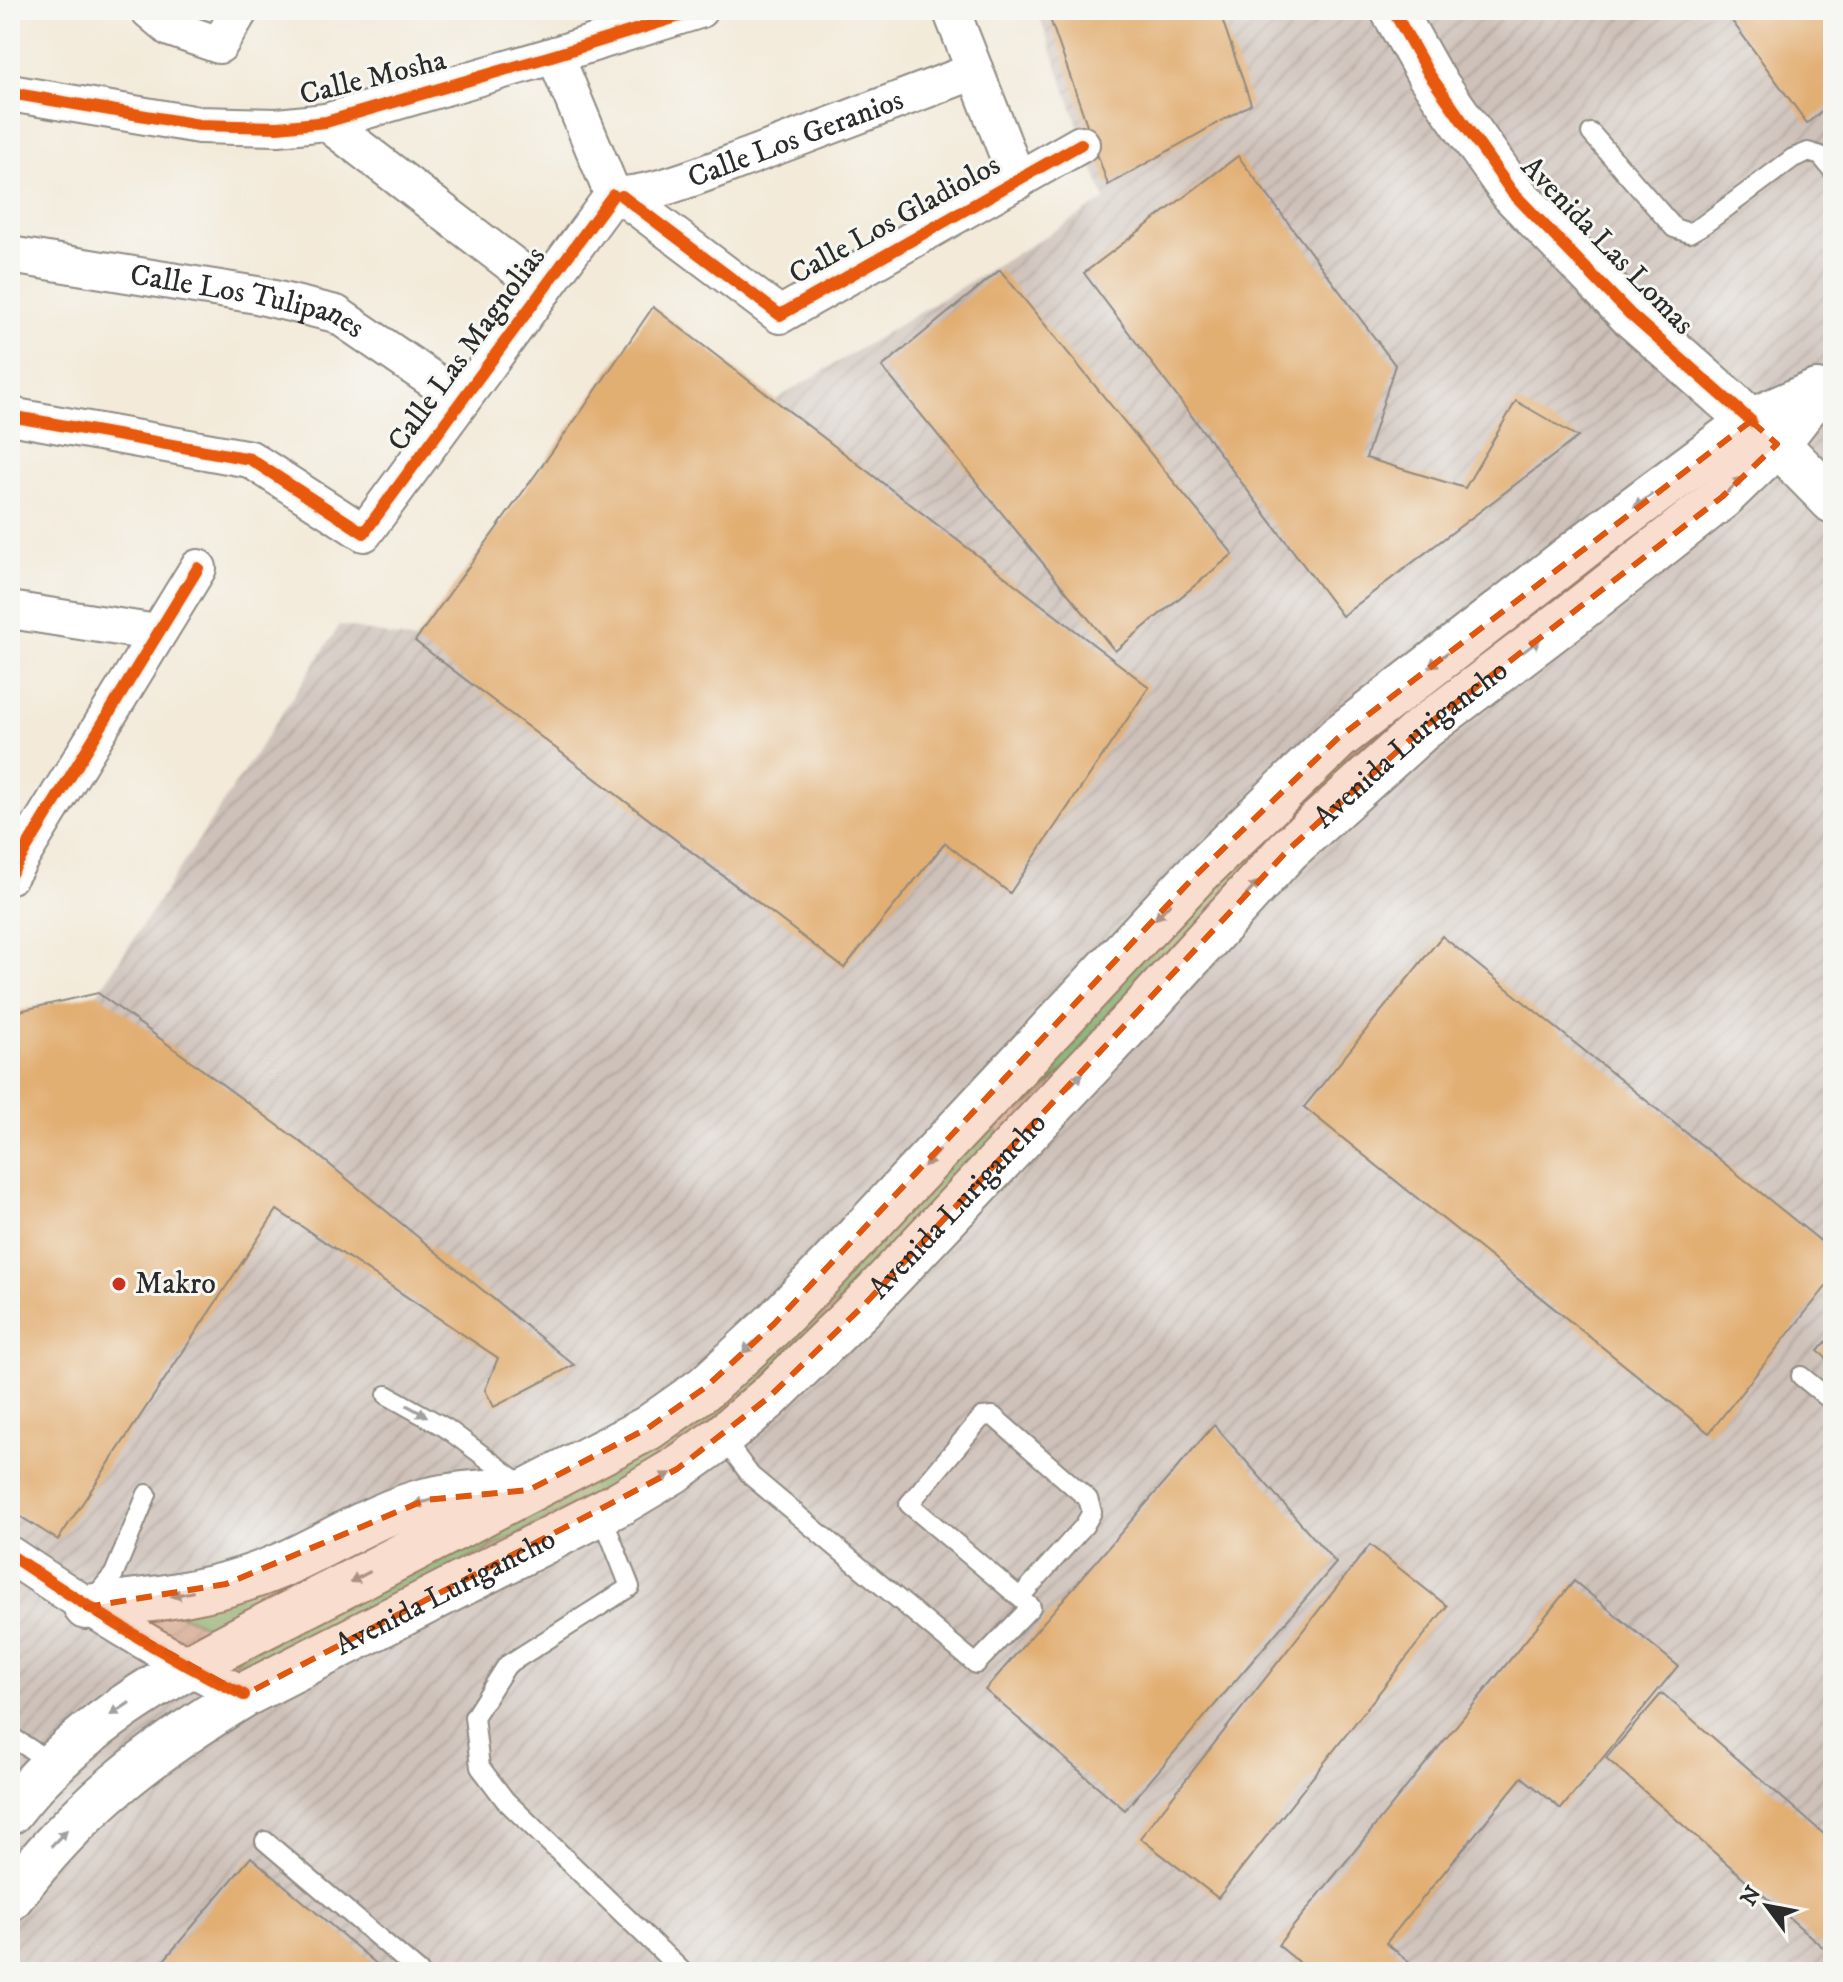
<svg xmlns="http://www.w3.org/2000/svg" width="1843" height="1982" viewBox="0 0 1843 1982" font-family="'IM FELL DW Pica',serif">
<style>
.industrial{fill:url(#industrial-furrows)}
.grass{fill:#76d198;stroke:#507e62;stroke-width:2}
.building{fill:#e2af73}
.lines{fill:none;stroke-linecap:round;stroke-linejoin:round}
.lane-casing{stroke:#8f8a82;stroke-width:22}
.street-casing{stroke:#8f8a82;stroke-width:40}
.secondary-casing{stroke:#8f8a82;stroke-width:48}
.primary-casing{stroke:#8f8a82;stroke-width:48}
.lane{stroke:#fff;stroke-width:18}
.street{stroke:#fff;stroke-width:36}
.secondary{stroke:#fff;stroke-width:44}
.primary{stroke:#fff;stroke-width:44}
.cycleway-casing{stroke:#f6f6f2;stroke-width:17}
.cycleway{stroke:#e8590c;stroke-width:12}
.oneway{fill:#a0a0a0}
.marked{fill:#df570e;fill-opacity:0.2;stroke:#df570e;stroke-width:6;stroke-dasharray:16 10;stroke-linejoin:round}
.poi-dot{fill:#c8321e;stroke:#f6f6f2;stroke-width:3}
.labels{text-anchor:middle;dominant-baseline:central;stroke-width:6;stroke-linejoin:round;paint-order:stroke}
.street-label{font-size:30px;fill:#2b2b2b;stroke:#f6f6f2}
.poi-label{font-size:30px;fill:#2b2b2b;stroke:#f6f6f2;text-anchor:start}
</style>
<defs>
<pattern id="industrial-furrows" width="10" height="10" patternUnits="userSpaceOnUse" patternTransform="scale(2)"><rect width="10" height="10" fill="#cec1b9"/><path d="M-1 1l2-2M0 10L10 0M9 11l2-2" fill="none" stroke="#b1a69f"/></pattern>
</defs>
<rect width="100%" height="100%" fill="#f6f6f2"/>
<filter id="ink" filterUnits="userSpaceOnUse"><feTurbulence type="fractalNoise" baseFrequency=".0125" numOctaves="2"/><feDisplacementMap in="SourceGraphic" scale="16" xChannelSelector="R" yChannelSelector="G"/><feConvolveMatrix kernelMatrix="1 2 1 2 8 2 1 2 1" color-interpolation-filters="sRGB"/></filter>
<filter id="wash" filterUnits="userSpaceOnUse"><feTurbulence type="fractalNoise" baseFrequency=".006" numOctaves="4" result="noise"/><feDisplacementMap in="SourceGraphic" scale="32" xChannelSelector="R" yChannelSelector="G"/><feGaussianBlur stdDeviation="1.8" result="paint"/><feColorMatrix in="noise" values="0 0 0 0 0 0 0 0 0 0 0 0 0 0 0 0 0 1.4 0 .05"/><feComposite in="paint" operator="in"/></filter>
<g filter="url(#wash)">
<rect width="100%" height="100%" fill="#f3ead9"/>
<path class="industrial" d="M 1037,10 L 1833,10 L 1833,1972 L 10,1972 L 10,1013 L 98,993 L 340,625 L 415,641 L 583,409 L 653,307 L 775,400 L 1105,200 Z"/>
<path class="grass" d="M 1681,499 L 1661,528 L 1020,1111 L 1008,1098 L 1279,810 Z
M 987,1119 L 1000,1135 L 738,1405 L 622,1480 L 248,1674 L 234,1660 L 619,1462 Z
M 387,1536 L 406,1538 L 216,1631 L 179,1614 Z"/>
<g id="blocks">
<path class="building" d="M 1047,10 L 1219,10 L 1251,104 L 1108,185 Z
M 1724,10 L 1833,10 L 1833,103 L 1807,123 Z
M 1238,156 L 1395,365 L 1366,458 L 1465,488 L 1516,401 L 1578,437 L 1342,616 L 1084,273 Z
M 1000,270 L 1233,554 L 1115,651 L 882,367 Z
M 653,307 L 1149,687 L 1010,893 L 945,843 L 844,968 L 415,641 L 583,409 Z
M 1442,936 L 1833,1251 L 1833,1278 L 1709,1433 L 1304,1107 Z
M 98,993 L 313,1151 L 574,1365 L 494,1407 L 485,1390 L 498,1358 L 277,1210 L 58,1540 L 10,1510 L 10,1013 Z
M 1833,1334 L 1833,1364 L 1818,1351 Z
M 1214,1425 L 1336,1563 L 1125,1810 L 985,1690 Z
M 1370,1545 L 1447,1606 L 1218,1898 L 1140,1838 Z
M 1574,1581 L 1678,1666 L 1561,1809 L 1522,1777 L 1386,1943 L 1422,1972 L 1311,1972 L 1278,1945 Z
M 1662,1693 L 1833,1842 L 1833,1956 L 1606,1758 Z
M 251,1857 L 386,1972 L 154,1972 Z"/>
</g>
</g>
<g filter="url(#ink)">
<use href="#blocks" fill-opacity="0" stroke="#8f8a82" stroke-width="2"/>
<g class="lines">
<defs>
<path id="lane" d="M 1591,133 L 1674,228 L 1689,233 L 1703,225 L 1793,158 L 1808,152 L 1821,156 L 1833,171
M 1801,1376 L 1833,1402
M 387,1395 L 446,1428 L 521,1484
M 722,1437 L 751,1476 L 976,1664 L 1031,1607 L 909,1504 L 982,1417 L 993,1416 L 1088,1499 L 1092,1512 L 1084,1526 L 1020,1597
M 601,1513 L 630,1587 L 507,1665 L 474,1717 L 480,1767 L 505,1800 L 683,1972
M 92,1600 L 114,1574 L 147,1494
M 10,1736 L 52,1763
M 265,1841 L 419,1972"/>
<g id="street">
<path d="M 149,10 L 170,28 L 219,45 L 240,10"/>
<path d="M 951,10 L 1018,181"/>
<path d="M 555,55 L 613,195"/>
<path d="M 10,93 L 199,125 L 278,127 L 326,122 L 555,55 L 699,10"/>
<path d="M 326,122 L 544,289"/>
<path id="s1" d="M 613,195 C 652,197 715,169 753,155 C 827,127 901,99 975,71"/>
<path d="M 622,196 L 780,315 L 1081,144"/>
<path id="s2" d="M 10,255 L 257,295 L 336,314 L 462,400"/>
<path d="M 10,416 L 250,459 L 364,533 L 613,195"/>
<path d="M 10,610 L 157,633"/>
<path d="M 10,875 L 198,568"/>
<path d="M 10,1555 C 86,1606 162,1655 244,1695"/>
</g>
<path id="secondary" d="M 1393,10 L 1429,74 L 1512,192 L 1630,314 L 1777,444 L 1833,501"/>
<g id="primary">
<path d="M 86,1607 C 150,1600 217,1593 277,1567 C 327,1546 374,1513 428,1500 C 454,1494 480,1492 506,1491"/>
<path d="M 10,1812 C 93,1705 216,1652 334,1591 C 438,1536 543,1482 648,1428 L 706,1387 L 774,1324 L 832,1264 L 1193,878 L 1338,738 L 1596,537 L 1751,421 L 1814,393"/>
<path id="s3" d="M 10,1898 C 79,1807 147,1754 244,1695 L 620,1503 L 677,1469 L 722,1437 L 768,1398 L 864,1305 L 1146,1006 L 1288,850 L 1422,729 L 1571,616 L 1722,497 L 1777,444 L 1817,392"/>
</g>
</defs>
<use href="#lane" class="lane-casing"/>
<use href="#street" class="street-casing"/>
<use href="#secondary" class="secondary-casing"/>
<use href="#primary" class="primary-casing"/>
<use href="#lane" class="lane"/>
<use href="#street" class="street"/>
<use href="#secondary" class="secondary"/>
<use href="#primary" class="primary"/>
<defs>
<path id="cycleway" d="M 1393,10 L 1429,74 L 1512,192 L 1630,314 L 1751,421
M 10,93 L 199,125 L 278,127 L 326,122 L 555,55 L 699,10
M 622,196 L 780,315 L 1081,144
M 10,416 L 250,459 L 364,533 L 613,195
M 10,875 L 198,568
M 10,1555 C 86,1606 162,1655 244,1695"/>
</defs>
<use href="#cycleway" class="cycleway-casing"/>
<use href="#cycleway" class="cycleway"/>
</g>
<defs><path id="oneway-solid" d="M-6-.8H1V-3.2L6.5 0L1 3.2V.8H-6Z" transform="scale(2)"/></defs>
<g class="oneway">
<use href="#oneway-solid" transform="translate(1735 485) rotate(-44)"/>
<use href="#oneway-solid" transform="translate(1643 501) rotate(143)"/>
<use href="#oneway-solid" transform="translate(1531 646) rotate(-37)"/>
<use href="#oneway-solid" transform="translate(1438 660) rotate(142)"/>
<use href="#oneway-solid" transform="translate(1251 890) rotate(-48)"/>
<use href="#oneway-solid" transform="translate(1163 911) rotate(133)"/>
<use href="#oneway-solid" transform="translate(1075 1081) rotate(-47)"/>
<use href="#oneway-solid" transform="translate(932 1158) rotate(133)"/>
<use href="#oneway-solid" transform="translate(751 1345) rotate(137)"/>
<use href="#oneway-solid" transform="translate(417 1411) rotate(29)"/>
<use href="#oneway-solid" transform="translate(661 1479) rotate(-31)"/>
<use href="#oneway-solid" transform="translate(424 1502) rotate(164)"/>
<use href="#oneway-solid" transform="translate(360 1577) rotate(152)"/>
<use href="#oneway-solid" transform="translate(182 1594) rotate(168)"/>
<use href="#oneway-solid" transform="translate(120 1709) rotate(147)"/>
<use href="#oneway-solid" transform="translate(59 1838) rotate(-46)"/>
</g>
</g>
<path class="marked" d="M 1751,421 L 1777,444 L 1722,497 L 1422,729 L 1288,850 L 864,1305 L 768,1398 L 677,1469 L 244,1695 L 86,1607 L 226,1584 L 425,1500 L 529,1490 L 648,1428 L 706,1387 L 774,1324 L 1193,878 L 1338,738 Z"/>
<circle class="poi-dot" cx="119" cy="1284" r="8"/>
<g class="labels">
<g class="street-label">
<text transform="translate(373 78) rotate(-14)">Calle Mosha</text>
<text stroke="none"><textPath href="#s1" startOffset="192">Calle Los Geranios</textPath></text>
<text transform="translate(895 220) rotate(-29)">Calle Los Gladiolos</text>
<text transform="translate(1607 246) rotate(46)">Avenida Las Lomas</text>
<text stroke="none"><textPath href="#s2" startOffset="242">Calle Los Tulipanes</textPath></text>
<text transform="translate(467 349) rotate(-54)">Calle Las Magnolias</text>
<text stroke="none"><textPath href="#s3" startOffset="1834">Avenida Lurigancho</textPath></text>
<text stroke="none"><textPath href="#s3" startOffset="1186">Avenida Lurigancho</textPath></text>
<text stroke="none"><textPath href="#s3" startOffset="538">Avenida Lurigancho</textPath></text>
</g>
<g class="poi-label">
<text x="135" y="1284">Makro</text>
</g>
</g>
<rect width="1843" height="1982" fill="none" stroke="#f6f6f2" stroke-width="40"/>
<g transform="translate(1767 1906) rotate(302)" stroke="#f6f6f2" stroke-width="6" paint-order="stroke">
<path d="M0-6L14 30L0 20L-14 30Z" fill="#2b2b2b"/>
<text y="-12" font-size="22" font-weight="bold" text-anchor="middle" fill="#2b2b2b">N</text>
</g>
</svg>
